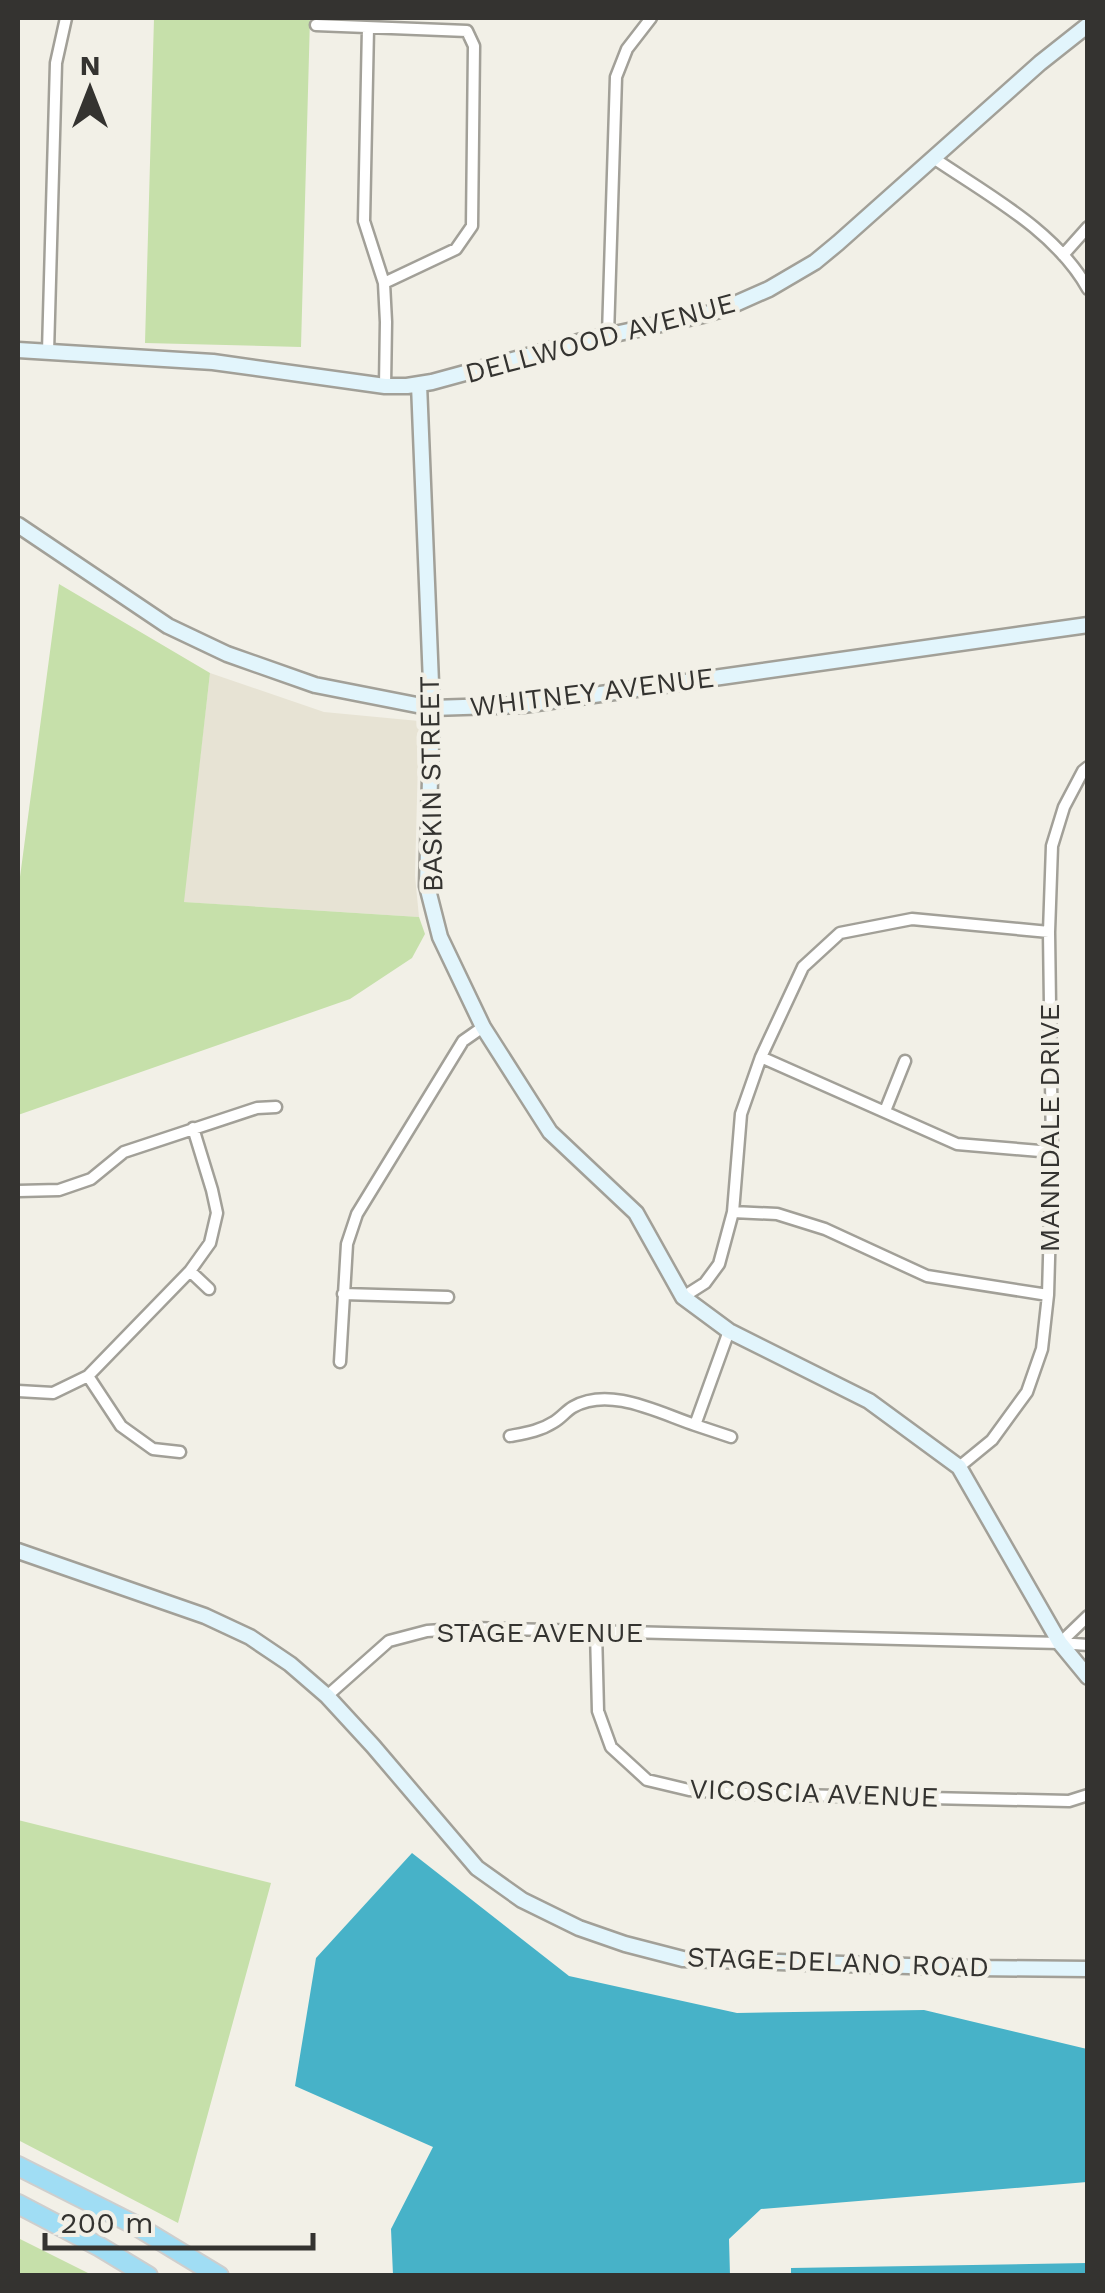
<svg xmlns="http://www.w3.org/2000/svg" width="1105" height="2293" viewBox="0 0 1105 2293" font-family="'Work Sans',sans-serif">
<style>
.built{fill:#e7e3d4}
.green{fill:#c6e0aa}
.water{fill:#47b2c8}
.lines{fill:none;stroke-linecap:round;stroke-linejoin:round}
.street-casing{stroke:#a2a098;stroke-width:15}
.secondary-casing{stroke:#a2a098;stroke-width:19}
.highway-casing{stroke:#cececd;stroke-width:22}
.street{stroke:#fff;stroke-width:10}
.secondary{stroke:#e2f5fc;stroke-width:14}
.highway{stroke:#a0ddf4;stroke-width:18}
.labels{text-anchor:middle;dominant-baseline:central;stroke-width:9;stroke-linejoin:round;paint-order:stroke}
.street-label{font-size:28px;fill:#343330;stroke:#f2f0e7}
</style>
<rect width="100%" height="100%" fill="#f2f0e7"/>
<path class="built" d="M 210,673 L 324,712 L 419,721 L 415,876 L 419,917 L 183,902 Z"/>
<path class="green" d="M 154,18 L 310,18 L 301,347 L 145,343 Z
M 59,584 L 210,673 L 184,902 L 419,917 L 425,934 L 412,958 L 350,999 L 18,1115 L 18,892 Z
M 18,1820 L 271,1883 L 178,2223 L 18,2140 Z
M 18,2238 L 92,2275 L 18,2275 Z"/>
<path class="water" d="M 412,1853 L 569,1976 L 737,2013 L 924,2010 L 1087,2049 L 1087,2182 L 761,2209 L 729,2239 L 730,2275 L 393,2275 L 391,2229 L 433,2147 L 295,2086 L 316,1958 Z
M 1087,2263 L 1087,2276 L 791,2275 L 791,2268 Z"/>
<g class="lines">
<defs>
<path id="street" d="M 316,25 L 467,31 L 474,46 L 472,226 L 456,249 L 384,283
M 368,28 L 364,221 L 384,283 L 386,322 L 385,386
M 935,159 C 988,195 1056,231 1088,289
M 1063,255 L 1088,227
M 608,335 L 616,77 L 627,49 L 651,18
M 48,352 L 56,63 L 66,18
M 761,1057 L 957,1144 L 1052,1152
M 885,1111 L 905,1061
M 18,1191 L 59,1190 L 91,1179 L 124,1152 L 257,1108 L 276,1107
M 733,1212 L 777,1214 L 825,1229 L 927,1276 L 1048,1295
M 190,1271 L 209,1289
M 343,1294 L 448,1297
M 683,1297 L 705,1283 L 719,1264 L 733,1212 L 741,1114 L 761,1057 L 803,967 L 840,933 L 912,919 L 1049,932
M 340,1362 L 347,1244 L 357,1214 L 463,1041 L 483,1027
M 88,1376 L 121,1426 L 153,1449 L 180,1452
M 18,1391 L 53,1393 L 88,1376 L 190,1271 L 210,1243 L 217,1213 L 212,1190 L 193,1128
M 695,1425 L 731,1437
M 510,1436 C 526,1433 540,1431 554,1422 C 561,1418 566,1411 573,1407 C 610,1386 659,1413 695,1425 L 729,1331
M 959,1467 L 992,1440 L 1027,1392 L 1042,1349 L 1048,1295 L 1052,1152 L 1049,932 L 1052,846 L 1064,807 L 1083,771 L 1088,767
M 596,1631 L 598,1711 L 611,1747 L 647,1780 L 689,1790 L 749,1794 L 1069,1801 L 1088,1795
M 1060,1643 L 1088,1616
M 327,1696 L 389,1641 L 427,1631 L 471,1628 L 1060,1643 L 1088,1645"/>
<path id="secondary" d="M 18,350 L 213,362 L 385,386 L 407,386 L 432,382 L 582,341 L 703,315 L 726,308 L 769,289 L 815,262 L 838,243 L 1040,63 L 1088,25
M 419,384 L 432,708 L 427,886 L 440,937 L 483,1027 L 550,1132 L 636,1213 L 683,1297 L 729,1331 L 869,1401 L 959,1467 L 1060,1643 L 1088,1677
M 18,525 L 168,626 L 227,654 L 315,685 L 432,708 L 523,705 L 1088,625
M 18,1551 L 205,1616 L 250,1637 L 290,1664 L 327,1696 L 373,1746 L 477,1868 L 522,1900 L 579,1928 L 625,1944 L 683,1959 L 974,1968 L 1088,1969"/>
<path id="highway" d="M 18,2166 L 135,2225 L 219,2276
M 18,2204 L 100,2247 L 148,2276"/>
</defs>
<use href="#street" class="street-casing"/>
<use href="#secondary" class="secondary-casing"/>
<use href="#highway" class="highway-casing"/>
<use href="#street" class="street"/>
<use href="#secondary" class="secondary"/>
<use href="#highway" class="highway"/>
</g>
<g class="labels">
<g class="street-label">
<text transform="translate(600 338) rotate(-15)">DELLWOOD AVENUE</text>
<text transform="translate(592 692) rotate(-7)">WHITNEY AVENUE</text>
<text transform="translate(431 784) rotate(-91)">BASKIN STREET</text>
<text transform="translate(1049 1128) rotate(-90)">MANNDALE DRIVE</text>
<text x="540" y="1632">STAGE AVENUE</text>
<text transform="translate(814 1793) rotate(2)">VICOSCIA AVENUE</text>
<text transform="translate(838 1962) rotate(2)">STAGE-DELANO ROAD</text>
</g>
</g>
<rect width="1105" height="2293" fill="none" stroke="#343330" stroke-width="40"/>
<g transform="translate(90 90)" stroke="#f2f0e7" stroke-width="8" paint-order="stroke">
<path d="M0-8L18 38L0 25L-18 38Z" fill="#343330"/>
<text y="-15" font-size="28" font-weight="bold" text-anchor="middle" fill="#343330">N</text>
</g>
<path d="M45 2233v15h268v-15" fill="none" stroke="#343330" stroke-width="5"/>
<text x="60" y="2233" font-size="30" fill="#343330" stroke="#f2f0e7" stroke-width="8" paint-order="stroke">200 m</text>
</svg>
